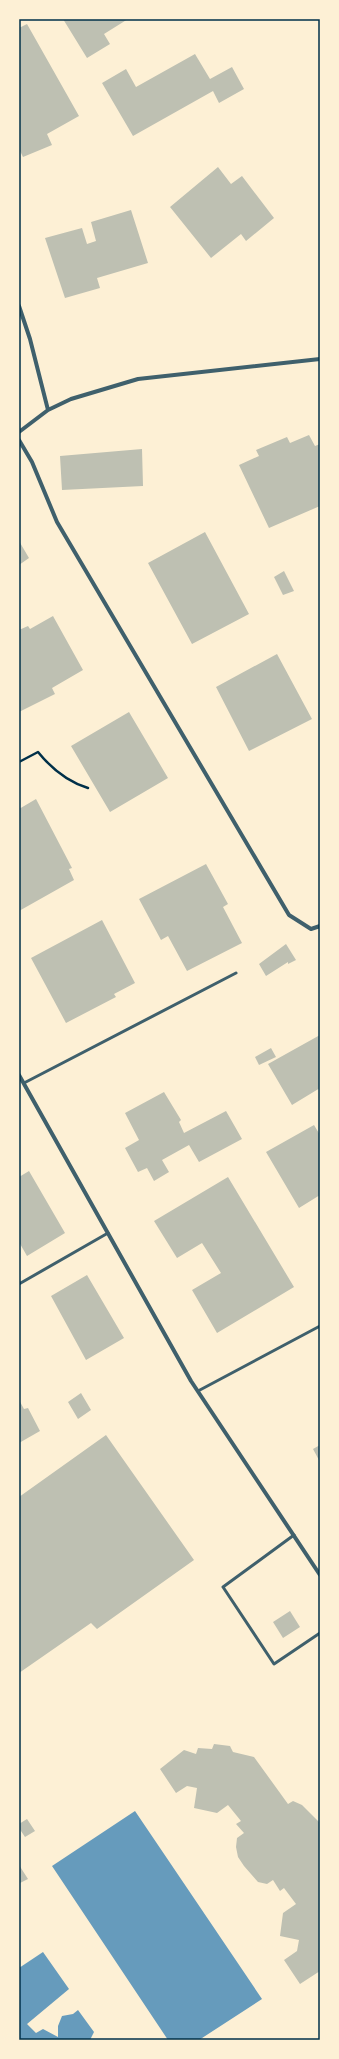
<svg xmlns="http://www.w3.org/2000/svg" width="339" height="2059" viewBox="0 0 339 2059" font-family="Overpass,sans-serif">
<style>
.water{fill:#669bbc}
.building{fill:#bec0b2}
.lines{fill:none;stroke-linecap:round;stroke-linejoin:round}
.path{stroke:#003049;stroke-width:2.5}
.service{stroke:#3f606c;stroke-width:3}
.minor{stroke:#3f606c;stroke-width:4}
.neatline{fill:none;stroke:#003049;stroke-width:1.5}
</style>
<rect width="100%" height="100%" fill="#fdf0d5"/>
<path class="water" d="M 135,1811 L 262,1999 L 199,2040 L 168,2040 L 52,1866 Z
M 43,1952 L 69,1989 L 27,2024 L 36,2033 L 43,2029 L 58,2037 L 58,2026 L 62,2016 L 73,2014 L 78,2010 L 94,2032 L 90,2040 L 19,2040 L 19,1968 Z"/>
<path class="building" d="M 63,19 L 128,19 L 104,34 L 110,44 L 87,58 Z
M 27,24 L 79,116 L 47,134 L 52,145 L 23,157 L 19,149 L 19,28 Z
M 195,54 L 210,79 L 232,67 L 244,89 L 219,103 L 213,91 L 133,136 L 102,83 L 126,69 L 136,87 Z
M 218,167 L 231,184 L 242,176 L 274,218 L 246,241 L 241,234 L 211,258 L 170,207 Z
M 131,210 L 148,263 L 97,278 L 100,288 L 65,298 L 45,238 L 82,228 L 87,244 L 96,241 L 91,222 Z
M 309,435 L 315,446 L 320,444 L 320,506 L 269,528 L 239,465 L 259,456 L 256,450 L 287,437 L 290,443 Z
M 142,449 L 143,486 L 62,490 L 60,456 Z
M 205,532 L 249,614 L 192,644 L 148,563 Z
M 19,541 L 29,558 L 19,565 Z
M 284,571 L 294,591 L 283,595 L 274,577 Z
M 53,616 L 83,670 L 52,688 L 55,694 L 19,712 L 19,630 L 28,626 L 30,629 Z
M 277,654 L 312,719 L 249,751 L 216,687 Z
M 129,712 L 168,778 L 110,812 L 71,746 Z
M 36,799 L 72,868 L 69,869 L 74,880 L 19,911 L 19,809 Z
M 206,864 L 228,904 L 223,907 L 242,943 L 187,971 L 168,936 L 161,940 L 139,899 Z
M 102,920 L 135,983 L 114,994 L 116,997 L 66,1023 L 31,958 Z
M 286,944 L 296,960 L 288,964 L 288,962 L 266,976 L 259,964 Z
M 320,1035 L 320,1088 L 292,1105 L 268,1064 Z
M 271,1048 L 276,1057 L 259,1065 L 255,1057 Z
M 164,1092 L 181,1120 L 179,1122 L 184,1133 L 226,1111 L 242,1139 L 199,1162 L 189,1145 L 162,1160 L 169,1172 L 154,1181 L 147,1168 L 138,1172 L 125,1148 L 139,1140 L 125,1113 Z
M 314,1125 L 320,1135 L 320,1195 L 299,1208 L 266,1152 Z
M 29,1171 L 65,1233 L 27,1256 L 19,1242 L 19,1177 Z
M 228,1177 L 294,1287 L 217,1333 L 192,1290 L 221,1273 L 202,1243 L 177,1258 L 154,1221 Z
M 87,1275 L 124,1338 L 86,1360 L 51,1296 Z
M 81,1393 L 91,1410 L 78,1419 L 68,1402 Z
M 19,1400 L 24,1409 L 28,1408 L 40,1431 L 19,1443 Z
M 106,1435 L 194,1560 L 97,1629 L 91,1623 L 19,1673 L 19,1497 Z
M 320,1445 L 320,1462 L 313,1449 Z
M 290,1611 L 300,1627 L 283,1638 L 273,1622 Z
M 214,1744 L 230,1746 L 233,1752 L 254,1757 L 288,1804 L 293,1801 L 302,1805 L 319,1822 L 320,1971 L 300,1984 L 284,1960 L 297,1951 L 299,1940 L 280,1936 L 283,1913 L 296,1904 L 284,1888 L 280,1891 L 273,1880 L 267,1884 L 258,1882 L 244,1866 L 238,1857 L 236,1847 L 237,1838 L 244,1833 L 236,1824 L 241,1821 L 228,1805 L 217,1813 L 194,1808 L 197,1788 L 187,1786 L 176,1793 L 160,1769 L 184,1750 L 196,1754 L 198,1748 L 212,1749 Z
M 27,1819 L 35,1831 L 25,1837 L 19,1828 L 19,1824 Z
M 19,1865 L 28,1879 L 20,1883 L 19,1882 Z"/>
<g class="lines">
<path class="path" d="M 19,762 L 38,752 C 51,768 68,782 88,788"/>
<path class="service" d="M 24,1083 L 236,973
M 19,1284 L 108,1233
M 198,1391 L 320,1326
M 294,1535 L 223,1587 L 274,1664 L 320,1633"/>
<path class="minor" d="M 19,306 L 30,339 L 48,410
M 19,432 L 48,410 L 71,399 L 138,379 L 320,359
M 19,440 L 32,462 L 57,522 L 289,915 L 311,929 L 320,926
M 19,1075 L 191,1381 L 320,1575"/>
</g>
<rect width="339" height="2059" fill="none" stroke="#fdf0d5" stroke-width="40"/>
<rect x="20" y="20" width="299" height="2019" class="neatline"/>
</svg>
